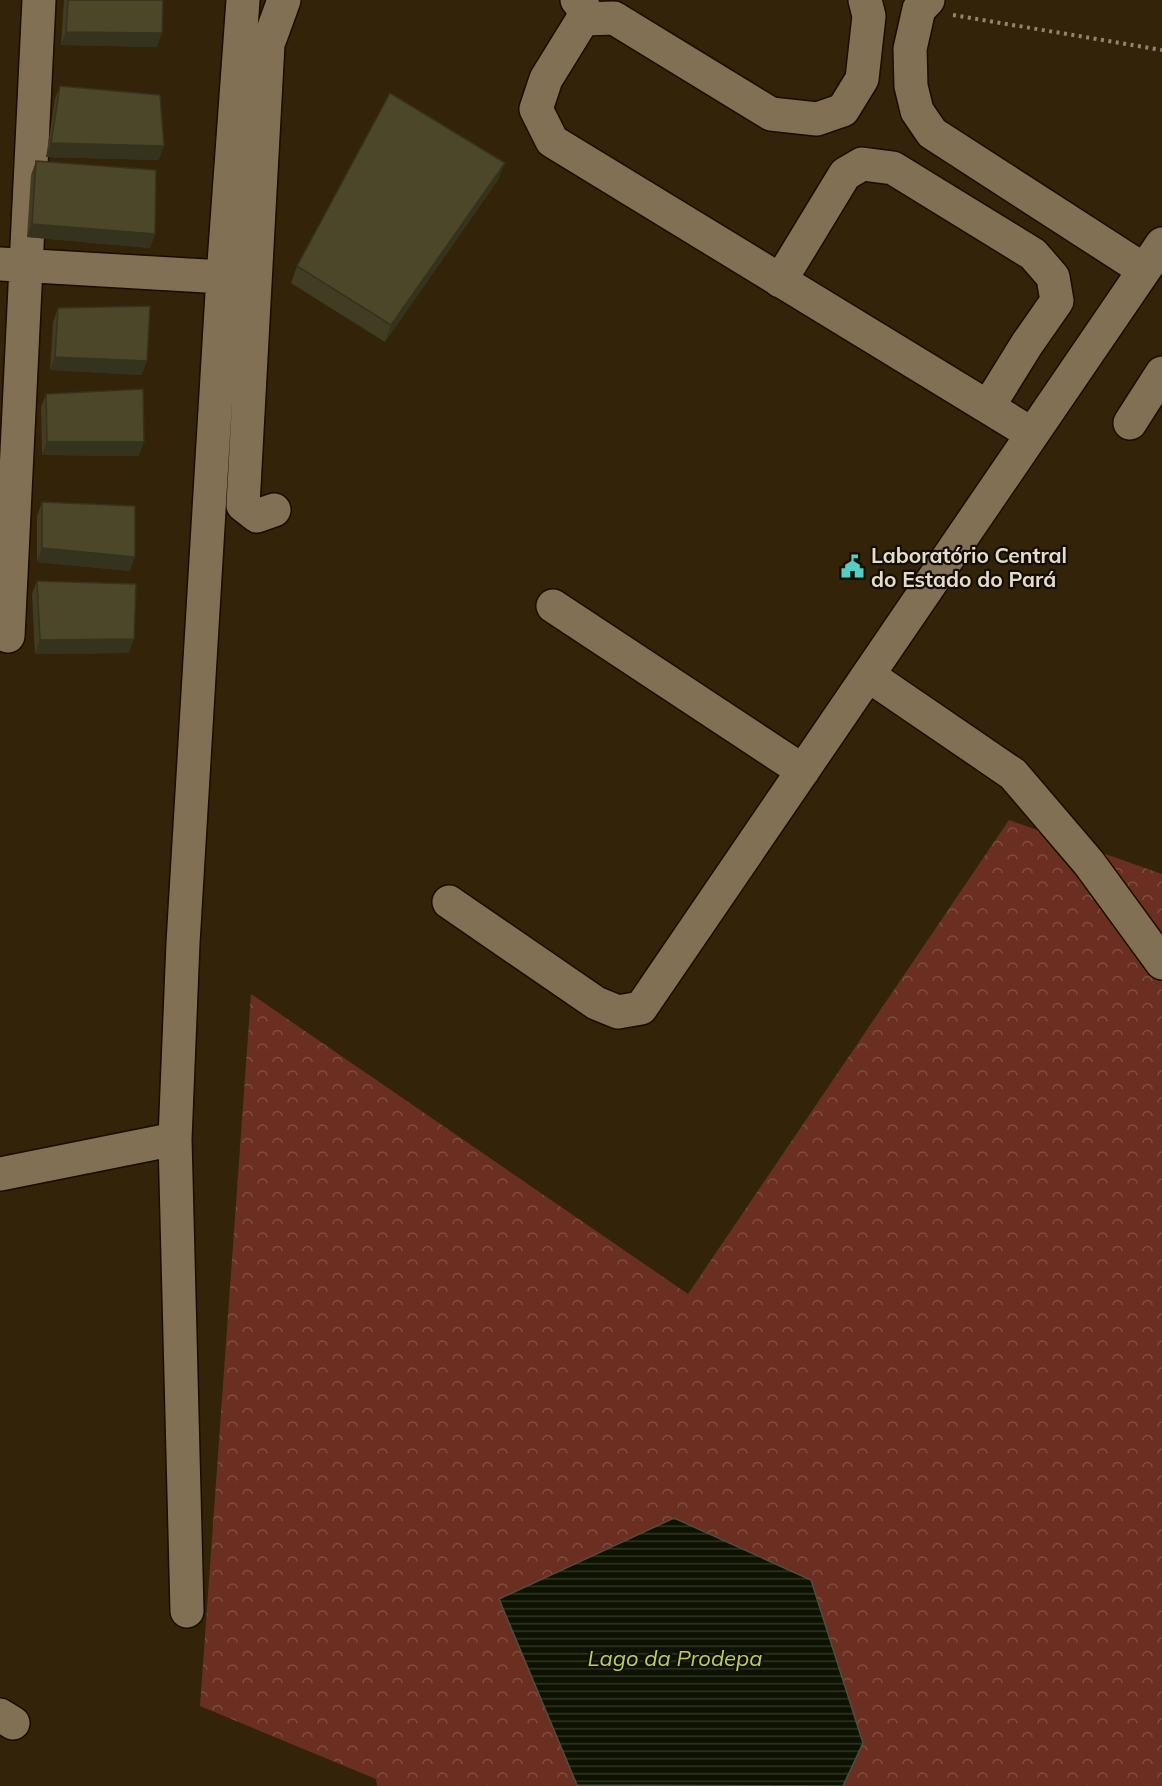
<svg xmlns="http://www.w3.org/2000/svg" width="1162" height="1786" viewBox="0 0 1162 1786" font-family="Mulish,sans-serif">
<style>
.forest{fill:url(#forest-crowns)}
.water{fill:url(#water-rules);stroke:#4e4f3e;stroke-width:1.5}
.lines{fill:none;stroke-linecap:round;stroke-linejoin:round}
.minor-casing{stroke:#1a0c00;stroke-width:36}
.path{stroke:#928571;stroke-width:4;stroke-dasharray:3 4.5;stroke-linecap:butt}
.minor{stroke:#827054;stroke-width:33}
.wall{fill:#413d23}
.shaded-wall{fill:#35321d}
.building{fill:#4c4729;stroke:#35321d;stroke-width:1.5}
.labels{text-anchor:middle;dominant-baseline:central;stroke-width:4.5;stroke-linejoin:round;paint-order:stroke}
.poi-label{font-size:21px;font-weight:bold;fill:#e6dccd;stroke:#150e04;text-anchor:start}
.water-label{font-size:22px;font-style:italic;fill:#b3d066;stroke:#150e04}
</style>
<defs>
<pattern id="forest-crowns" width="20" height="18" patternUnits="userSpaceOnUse" patternTransform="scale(1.5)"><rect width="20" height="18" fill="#6b2f21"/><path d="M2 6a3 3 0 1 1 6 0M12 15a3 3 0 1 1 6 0" fill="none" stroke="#804d40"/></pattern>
<pattern id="water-rules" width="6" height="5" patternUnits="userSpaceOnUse" patternTransform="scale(1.5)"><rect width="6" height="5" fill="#0d1300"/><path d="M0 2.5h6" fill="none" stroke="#303524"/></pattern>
</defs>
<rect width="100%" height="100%" fill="#332308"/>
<path class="forest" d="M 1009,820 L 1162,874 L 1162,1786 L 377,1786 L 376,1779 L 200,1706 L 251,994 L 688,1294 Z"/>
<path class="water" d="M 674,1518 L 811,1580 L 863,1743 L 843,1786 L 577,1785 L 499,1599 Z"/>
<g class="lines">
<defs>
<path id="minor" d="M 577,0 L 583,6 L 583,19 L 546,79 L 536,109 L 552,141 L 1032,434
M 928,0 L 919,9 L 910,49 L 911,86 L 917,111 L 932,133 L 1144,270
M 583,19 L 614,18 L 771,114 L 817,119 L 843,110 L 862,79 L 869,16 L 865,0
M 0,264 L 223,277
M 780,281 L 845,174 L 862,164 L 893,168 L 1033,254 L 1053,277 L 1057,301 L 1027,344 L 988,407
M 1130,423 L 1162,373
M 274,510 L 257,516 L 243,505 L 268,44 L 284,0
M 553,606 L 803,771
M 8,636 L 39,0
M 868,675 L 1013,774 L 1089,863 L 1162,963
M 449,902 L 596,1003 L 618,1012 L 641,1008 L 1162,244
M 0,1174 L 175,1139
M 187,1611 L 175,1139 L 183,943 L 223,277 L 243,0
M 0,1715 L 13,1723"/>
</defs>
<use href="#minor" class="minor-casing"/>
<path class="path" d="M 953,15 L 1162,50"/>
<use href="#minor" class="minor"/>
</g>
<path class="wall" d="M 64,0 L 163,0 L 157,47 L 61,45 Z
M 60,86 L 159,160 L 46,157 L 55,99 Z
M 36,161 L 155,234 L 150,248 L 27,237 L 31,175 Z
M 498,180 L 385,342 L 291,283 L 297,266 Z
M 58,308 L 142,375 L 50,370 L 53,322 Z
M 46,394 L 139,456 L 42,455 L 41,407 Z
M 42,502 L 130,571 L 37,562 L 37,516 Z
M 37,581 L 129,653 L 35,654 L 32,594 Z"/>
<path class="shaded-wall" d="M 66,32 L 162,33 L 157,47 L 61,45 Z
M 51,143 L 164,146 L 159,160 L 46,157 Z
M 505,163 L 498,180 L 385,342 L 391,325 Z
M 32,224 L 155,234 L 150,248 L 27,237 Z
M 55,357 L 147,361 L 142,375 L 50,370 Z
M 47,442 L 144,442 L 139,456 L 42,455 Z
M 42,548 L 135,557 L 130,571 L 37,562 Z
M 134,639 L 129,653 L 35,654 L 40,640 Z"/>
<path class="building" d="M 68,0 L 163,0 L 162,33 L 66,32 Z
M 60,86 L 160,95 L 164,146 L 51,143 Z
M 390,93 L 505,163 L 391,325 L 297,266 Z
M 36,161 L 156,170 L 155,234 L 32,224 Z
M 150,306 L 147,361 L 55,357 L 58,308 Z
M 143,389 L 144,442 L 47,442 L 46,394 Z
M 42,502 L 135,506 L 135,557 L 42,548 Z
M 37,581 L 136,584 L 134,639 L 40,640 Z"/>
<defs>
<symbol id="civic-bare" viewBox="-9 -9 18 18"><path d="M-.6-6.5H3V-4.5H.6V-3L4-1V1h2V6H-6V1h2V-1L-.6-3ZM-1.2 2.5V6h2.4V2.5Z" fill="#56cec4" stroke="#150e04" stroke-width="2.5" paint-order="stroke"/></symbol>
</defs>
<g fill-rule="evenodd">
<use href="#civic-bare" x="836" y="550" width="33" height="33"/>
</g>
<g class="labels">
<g class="poi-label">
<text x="871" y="555">Laboratório Central<tspan x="871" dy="24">do Estado do Pará</tspan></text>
</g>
<g class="water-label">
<text x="675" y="1658">Lago da Prodepa</text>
</g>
</g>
</svg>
